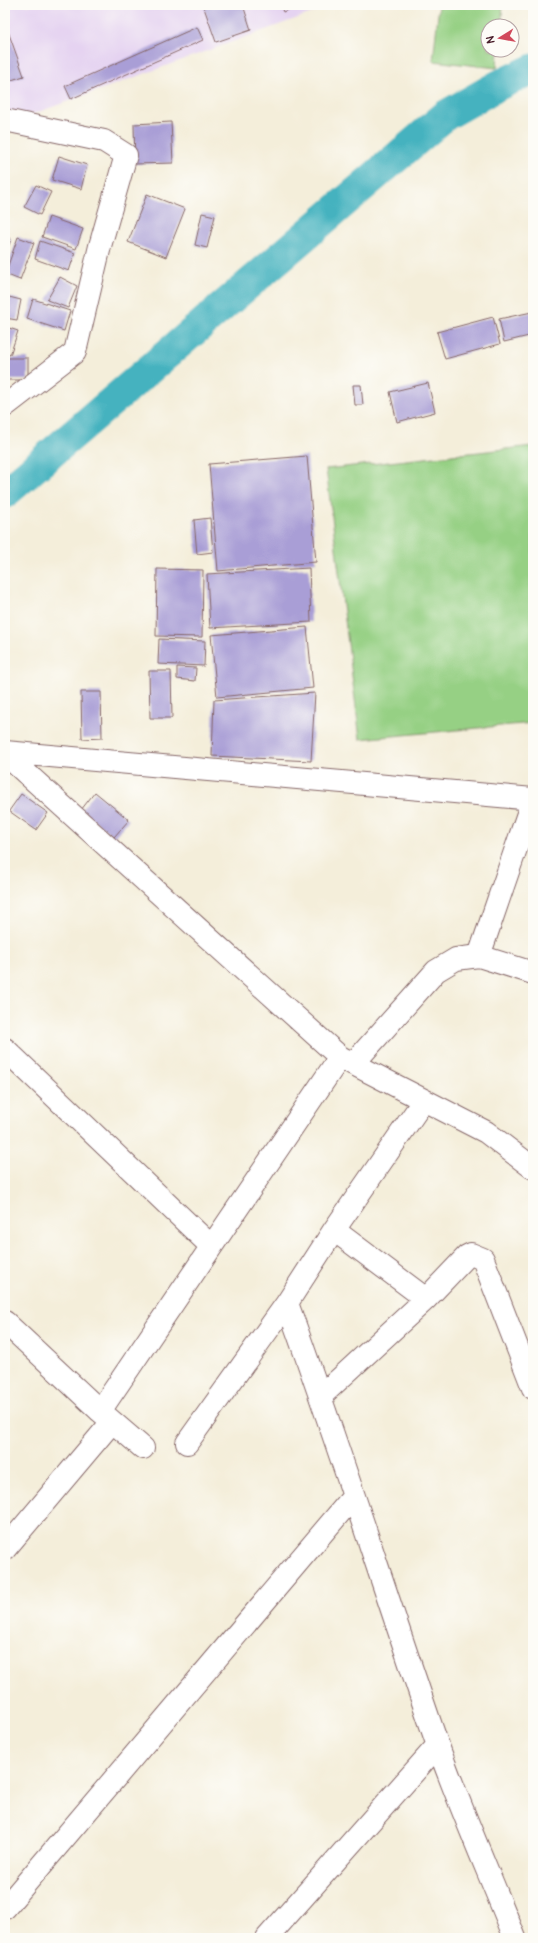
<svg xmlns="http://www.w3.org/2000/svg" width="538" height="1943" viewBox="0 0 538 1943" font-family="Pangolin,sans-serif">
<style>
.built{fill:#e5d3f1}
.green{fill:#96d084;stroke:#707858}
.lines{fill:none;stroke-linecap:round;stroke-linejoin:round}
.canal{stroke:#44b2bf;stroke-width:31}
.building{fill:#a99ed6}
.street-casing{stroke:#866768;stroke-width:24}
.street{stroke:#fff;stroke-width:22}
</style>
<rect width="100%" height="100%" fill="#fdfcf7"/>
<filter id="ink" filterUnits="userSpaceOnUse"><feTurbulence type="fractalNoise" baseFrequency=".025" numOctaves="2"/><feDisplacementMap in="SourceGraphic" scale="8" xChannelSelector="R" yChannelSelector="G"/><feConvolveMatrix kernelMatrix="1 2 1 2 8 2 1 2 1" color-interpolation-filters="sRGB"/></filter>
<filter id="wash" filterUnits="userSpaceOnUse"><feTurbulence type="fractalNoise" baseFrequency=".012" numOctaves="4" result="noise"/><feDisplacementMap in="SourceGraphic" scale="16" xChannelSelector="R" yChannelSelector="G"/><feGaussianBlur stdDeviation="0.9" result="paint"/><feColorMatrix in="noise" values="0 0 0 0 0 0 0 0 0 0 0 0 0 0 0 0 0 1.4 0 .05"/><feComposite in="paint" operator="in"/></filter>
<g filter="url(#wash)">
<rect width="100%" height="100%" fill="#f4eeda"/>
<path class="built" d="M 5,5 L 330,5 L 331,6 L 11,122 L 5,107 Z"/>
<path class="green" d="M 439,5 L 503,5 L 501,26 L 488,26 L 488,50 L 498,50 L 497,68 L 433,61 Z
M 533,446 L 533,723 L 360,739 L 326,469 Z"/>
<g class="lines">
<path class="canal" d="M 5,493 L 446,115 L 499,85 L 533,69"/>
</g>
<g id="blocks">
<path class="building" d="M 203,5 L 243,5 L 251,30 L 216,42 Z
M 280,5 L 300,5 L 283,12 Z
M 5,23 L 24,76 L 5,82 Z
M 197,27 L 203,40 L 71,99 L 65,86 Z
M 171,122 L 173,163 L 135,164 L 134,124 Z
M 59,156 L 87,165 L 81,189 L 52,180 Z
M 36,185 L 51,192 L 40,215 L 24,207 Z
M 147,194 L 185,209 L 166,257 L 128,242 Z
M 202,213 L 215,216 L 207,248 L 195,245 Z
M 49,217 L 83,229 L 76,249 L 42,237 Z
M 5,236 L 11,239 L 5,255 Z
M 18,237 L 34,243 L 20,280 L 5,274 Z
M 40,241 L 75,253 L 69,271 L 35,259 Z
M 60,277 L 77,286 L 68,308 L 47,300 Z
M 5,296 L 21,300 L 17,320 L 5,318 Z
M 33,299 L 70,311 L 64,331 L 27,319 Z
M 532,312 L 533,335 L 504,342 L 499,319 Z
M 493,317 L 500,344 L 445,359 L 437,332 Z
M 6,327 L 18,331 L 10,355 L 5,353 Z
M 5,358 L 28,358 L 28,380 L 5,380 Z
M 428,383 L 435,412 L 397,422 L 390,392 Z
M 353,385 L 361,385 L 363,405 L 355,405 Z
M 307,456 L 316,562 L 218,571 L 209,464 Z
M 210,518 L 213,552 L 197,554 L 194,520 Z
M 309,568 L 311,622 L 210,628 L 207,574 Z
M 157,569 L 203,570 L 202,637 L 156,636 Z
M 307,627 L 313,688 L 217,697 L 211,635 Z
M 159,639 L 205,641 L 204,666 L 158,664 Z
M 177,667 L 196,668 L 195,681 L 177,679 Z
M 149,671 L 171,671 L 172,718 L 150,718 Z
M 81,692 L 101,692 L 102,738 L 82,739 Z
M 315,693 L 311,761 L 212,756 L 214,700 Z
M 95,792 L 129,820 L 114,837 L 81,810 Z
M 21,794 L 48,813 L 36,830 L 9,811 Z"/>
</g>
</g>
<g filter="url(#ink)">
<use href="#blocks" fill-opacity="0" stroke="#866768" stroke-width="1"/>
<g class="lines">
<defs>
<path id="street" d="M 5,120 L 104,141 L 126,155 L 100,246 L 75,352 L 5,406
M 5,752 L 533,799
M 5,754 L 340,1057 L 486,1132 L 533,1168
M 479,956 L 533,799
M 5,1049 L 211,1246
M 353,1064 L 436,971 L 456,959 L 479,956 L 533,973
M 334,1230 L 426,1299
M 287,1303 C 340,1448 386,1596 437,1743 C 460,1808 489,1873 515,1938
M 5,1322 L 100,1411 L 143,1448
M 321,1396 L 426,1299 L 467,1256 L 471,1254 L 483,1259 L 533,1388
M 100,1411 L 340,1057
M 187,1443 L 287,1303 L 334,1230 L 424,1100
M 5,1549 L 112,1422
M 5,1908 L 353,1497
M 267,1938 L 438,1745"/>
</defs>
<use href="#street" class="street-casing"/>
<use href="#street" class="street"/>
</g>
</g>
<rect width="538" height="1943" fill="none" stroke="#fdfcf7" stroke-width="20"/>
<g transform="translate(500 38) rotate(259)"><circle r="19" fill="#fdfcf7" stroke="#b5a4a5"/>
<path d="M0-3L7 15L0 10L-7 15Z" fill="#d1495b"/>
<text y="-6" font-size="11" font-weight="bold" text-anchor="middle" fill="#4a1f2b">N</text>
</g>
</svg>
